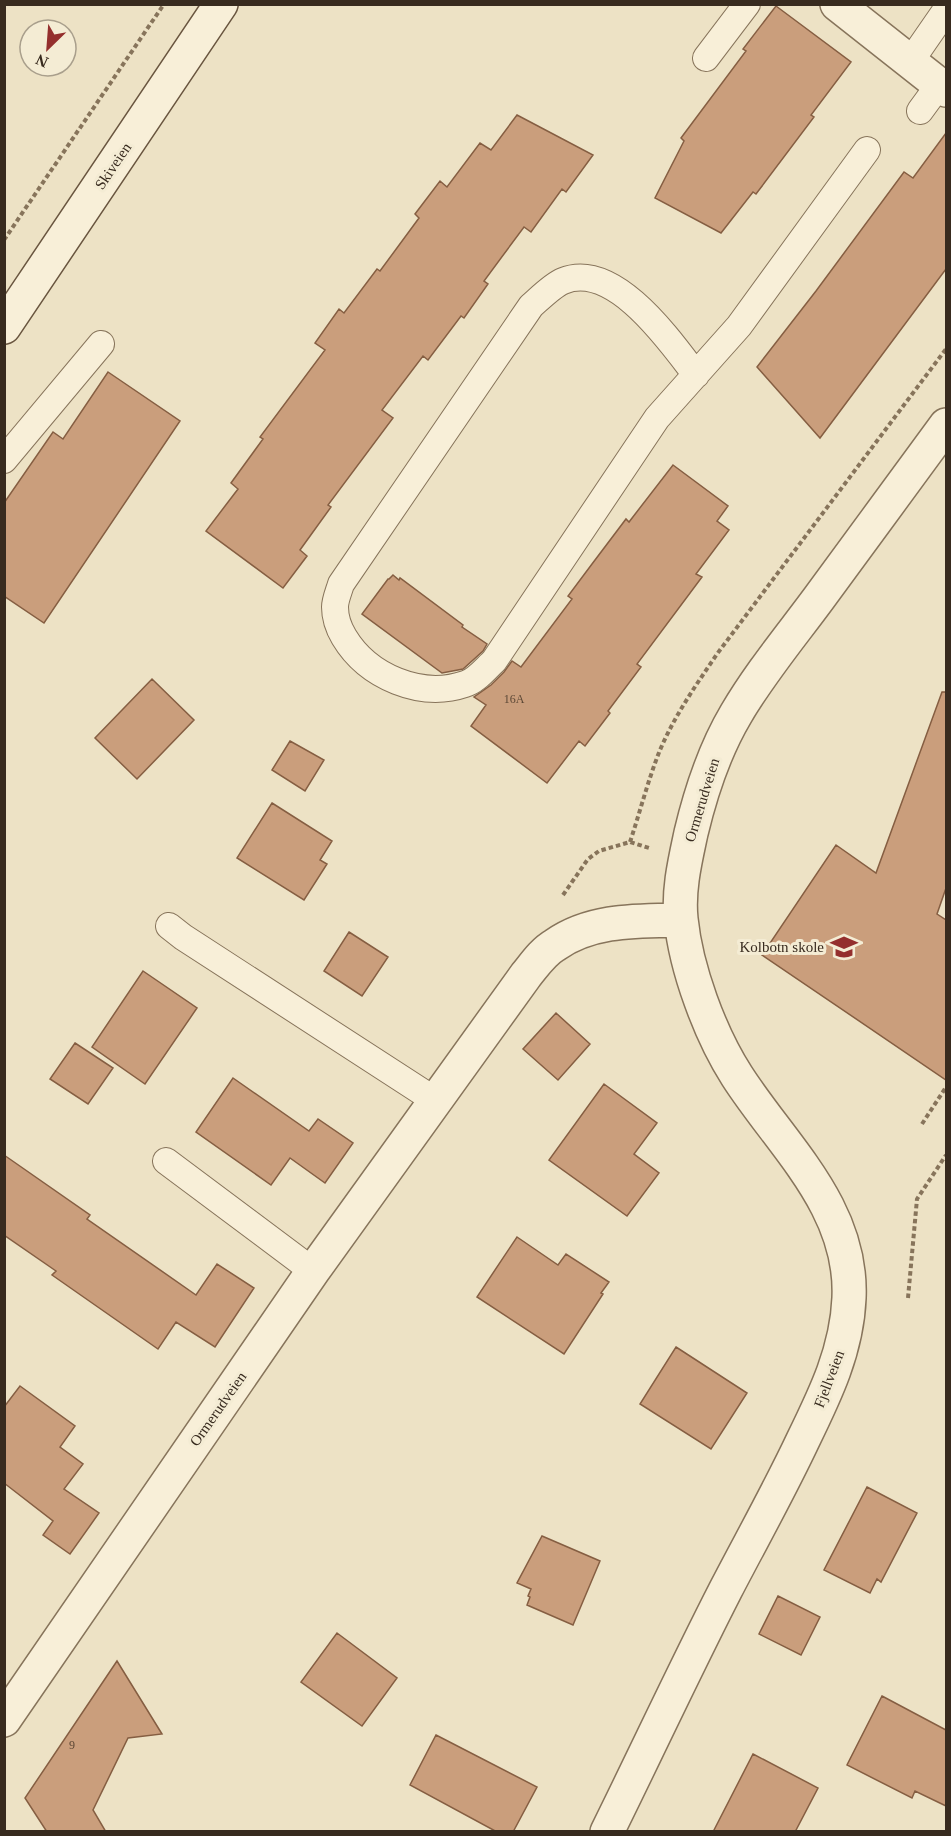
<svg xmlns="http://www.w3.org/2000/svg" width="951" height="1836" viewBox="0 0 951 1836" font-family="'Times New Roman',serif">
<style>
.building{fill:#ca9e7c;stroke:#855e42;stroke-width:1.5}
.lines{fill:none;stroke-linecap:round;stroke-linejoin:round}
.lane-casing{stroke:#87745b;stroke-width:28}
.street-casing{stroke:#87745b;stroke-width:36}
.secondary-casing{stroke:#69553f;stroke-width:36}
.path{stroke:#87745b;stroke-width:4;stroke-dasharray:4.5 3;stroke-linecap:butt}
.lane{stroke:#f8efd8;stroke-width:26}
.street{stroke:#f8efd8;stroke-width:33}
.secondary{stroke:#f8efd8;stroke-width:33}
.labels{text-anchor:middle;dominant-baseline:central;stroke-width:6;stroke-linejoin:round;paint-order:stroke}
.number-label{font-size:12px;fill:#5c4836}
.street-label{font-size:15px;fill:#382b1f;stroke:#f4ecd4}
.poi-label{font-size:15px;fill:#382b1f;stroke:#f4ecd4;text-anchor:end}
</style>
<rect width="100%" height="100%" fill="#ede2c5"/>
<path class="building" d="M 776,6 L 851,62 L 811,115 L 814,117 L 756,194 L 753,192 L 721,233 L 655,198 L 684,141 L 681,138 L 746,51 L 743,49 Z
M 517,115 L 593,155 L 566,192 L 562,189 L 531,232 L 524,227 L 484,281 L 488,284 L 464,318 L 461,316 L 428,360 L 423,356 L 382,410 L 393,418 L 328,505 L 331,507 L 300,550 L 307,556 L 283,588 L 206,531 L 238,489 L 231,483 L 263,439 L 260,437 L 325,350 L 315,343 L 339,309 L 344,313 L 377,269 L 380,271 L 419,218 L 415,214 L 440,181 L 447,187 L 480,143 L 491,150 Z
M 946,133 L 946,269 L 820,438 L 757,367 L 816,291 L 904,172 L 913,178 Z
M 108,372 L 180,421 L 44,623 L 4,596 L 4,503 L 53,432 L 63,439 Z
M 673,465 L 728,506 L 717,521 L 729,530 L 696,574 L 702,577 L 637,664 L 641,667 L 608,711 L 610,713 L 585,746 L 579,741 L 547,783 L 471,726 L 486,705 L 474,697 L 491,685 L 504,672 L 512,661 L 521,667 L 572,599 L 568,596 L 592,564 L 626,519 L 629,522 Z
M 393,575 L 399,580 L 400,578 L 463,625 L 462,627 L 487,644 L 483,651 L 463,669 L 442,673 L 362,614 L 388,579 L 389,579 Z
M 152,679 L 194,720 L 137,779 L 95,738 Z
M 942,692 L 946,692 L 946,888 L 937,914 L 946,920 L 946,1080 L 762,955 L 836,845 L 876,873 Z
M 290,741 L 324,760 L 305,791 L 272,770 Z
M 272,803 L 332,841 L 320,860 L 327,864 L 304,900 L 237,858 Z
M 349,932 L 388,957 L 362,996 L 324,971 Z
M 143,971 L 197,1008 L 145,1084 L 92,1047 Z
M 556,1013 L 590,1044 L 558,1080 L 523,1049 Z
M 75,1043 L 113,1068 L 88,1104 L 50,1079 Z
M 233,1078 L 309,1131 L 318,1119 L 353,1143 L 325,1183 L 290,1158 L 271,1185 L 196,1132 Z
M 604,1084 L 657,1123 L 634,1154 L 659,1173 L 627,1216 L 549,1160 Z
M 4,1155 L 90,1215 L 87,1219 L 196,1295 L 217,1264 L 254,1288 L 215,1347 L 176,1322 L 158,1349 L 52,1275 L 56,1271 L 4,1235 Z
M 517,1237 L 558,1265 L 566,1254 L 609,1282 L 601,1293 L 603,1294 L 564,1354 L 477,1297 Z
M 676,1347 L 747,1393 L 711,1449 L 640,1404 Z
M 20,1386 L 75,1426 L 60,1447 L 83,1464 L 64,1489 L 99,1513 L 70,1554 L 43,1535 L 53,1521 L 4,1483 L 4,1407 Z
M 867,1487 L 917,1513 L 881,1582 L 877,1579 L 870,1593 L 824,1570 Z
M 542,1536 L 600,1561 L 573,1625 L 527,1605 L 530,1597 L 528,1596 L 531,1589 L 517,1583 Z
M 778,1596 L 820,1617 L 801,1655 L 759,1634 Z
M 337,1633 L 397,1678 L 362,1726 L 301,1682 Z
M 117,1661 L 162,1734 L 128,1738 L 93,1810 L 106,1832 L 47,1832 L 25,1798 Z
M 882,1696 L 946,1730 L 946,1806 L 915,1791 L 912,1798 L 847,1765 Z
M 436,1735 L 537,1787 L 513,1832 L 497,1832 L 410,1785 Z
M 753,1754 L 818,1788 L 795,1832 L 713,1832 Z"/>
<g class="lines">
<defs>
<path id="lane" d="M 706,58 L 747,4
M 910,62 L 946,10
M 920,111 L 939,85
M 696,375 C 670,341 614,260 563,281 C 553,285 539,299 531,306 L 341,584 C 339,591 335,600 335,607 C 335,619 338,627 344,637 C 368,677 421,699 465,684 C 476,681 486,668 494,661 L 657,418 L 739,326 L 867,150
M 4,460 L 101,344
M 169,926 L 183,937 L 436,1101
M 166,1161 L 313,1271"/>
<path id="street" d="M 837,4 L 946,90
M 4,1720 L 313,1271 L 526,975 C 535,964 543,952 555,945 C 592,919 638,921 681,920
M 607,1832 C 647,1751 685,1669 726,1589 C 752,1539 779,1491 803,1440 C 825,1395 847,1350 849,1298 C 853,1207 782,1146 737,1076 C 710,1034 686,969 681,919 C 678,890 685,861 691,833 C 701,791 714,751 736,714 C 760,673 791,636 819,598 C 861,540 904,483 946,425"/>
<path id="secondary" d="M 4,327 L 221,4"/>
</defs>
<use href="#lane" class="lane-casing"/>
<use href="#street" class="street-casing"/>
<use href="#secondary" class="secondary-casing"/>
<path class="path" d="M 4,240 L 164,4
M 630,842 C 640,812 648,780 660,750 C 675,715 696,685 717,654 L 946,349
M 563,895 L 588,859 L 599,851 L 630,842 L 649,848
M 922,1124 L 946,1087
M 908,1298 L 917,1199 L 946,1155"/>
<use href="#lane" class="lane"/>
<use href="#street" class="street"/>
<use href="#secondary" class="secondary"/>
</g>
<defs>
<symbol id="school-bare" viewBox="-9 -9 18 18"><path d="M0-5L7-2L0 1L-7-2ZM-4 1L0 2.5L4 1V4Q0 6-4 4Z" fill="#942f2d" stroke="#f4ecd4" stroke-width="2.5" paint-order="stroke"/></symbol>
</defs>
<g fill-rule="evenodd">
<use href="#school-bare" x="825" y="928" width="38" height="38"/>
</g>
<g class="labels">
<g class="number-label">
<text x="514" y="699">16A</text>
<text x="72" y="1745">9</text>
</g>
<g class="street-label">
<text transform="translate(113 166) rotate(-56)">Skiveien</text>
<text transform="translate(702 800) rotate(-73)">Ormerudveien</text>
<text transform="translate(829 1379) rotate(-69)">Fjellveien</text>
<text transform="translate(218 1409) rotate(-55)">Ormerudveien</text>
</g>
<g class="poi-label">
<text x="824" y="947">Kolbotn skole</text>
</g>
</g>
<rect width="951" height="1836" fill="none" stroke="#382b1f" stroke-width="12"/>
<g transform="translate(48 48) rotate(205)"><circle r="28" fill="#f4ecd4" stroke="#a99f8c" stroke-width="1.5"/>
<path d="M0-4.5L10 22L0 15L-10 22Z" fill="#942f2d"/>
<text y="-9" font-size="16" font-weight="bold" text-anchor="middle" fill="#382b1f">N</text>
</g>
</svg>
